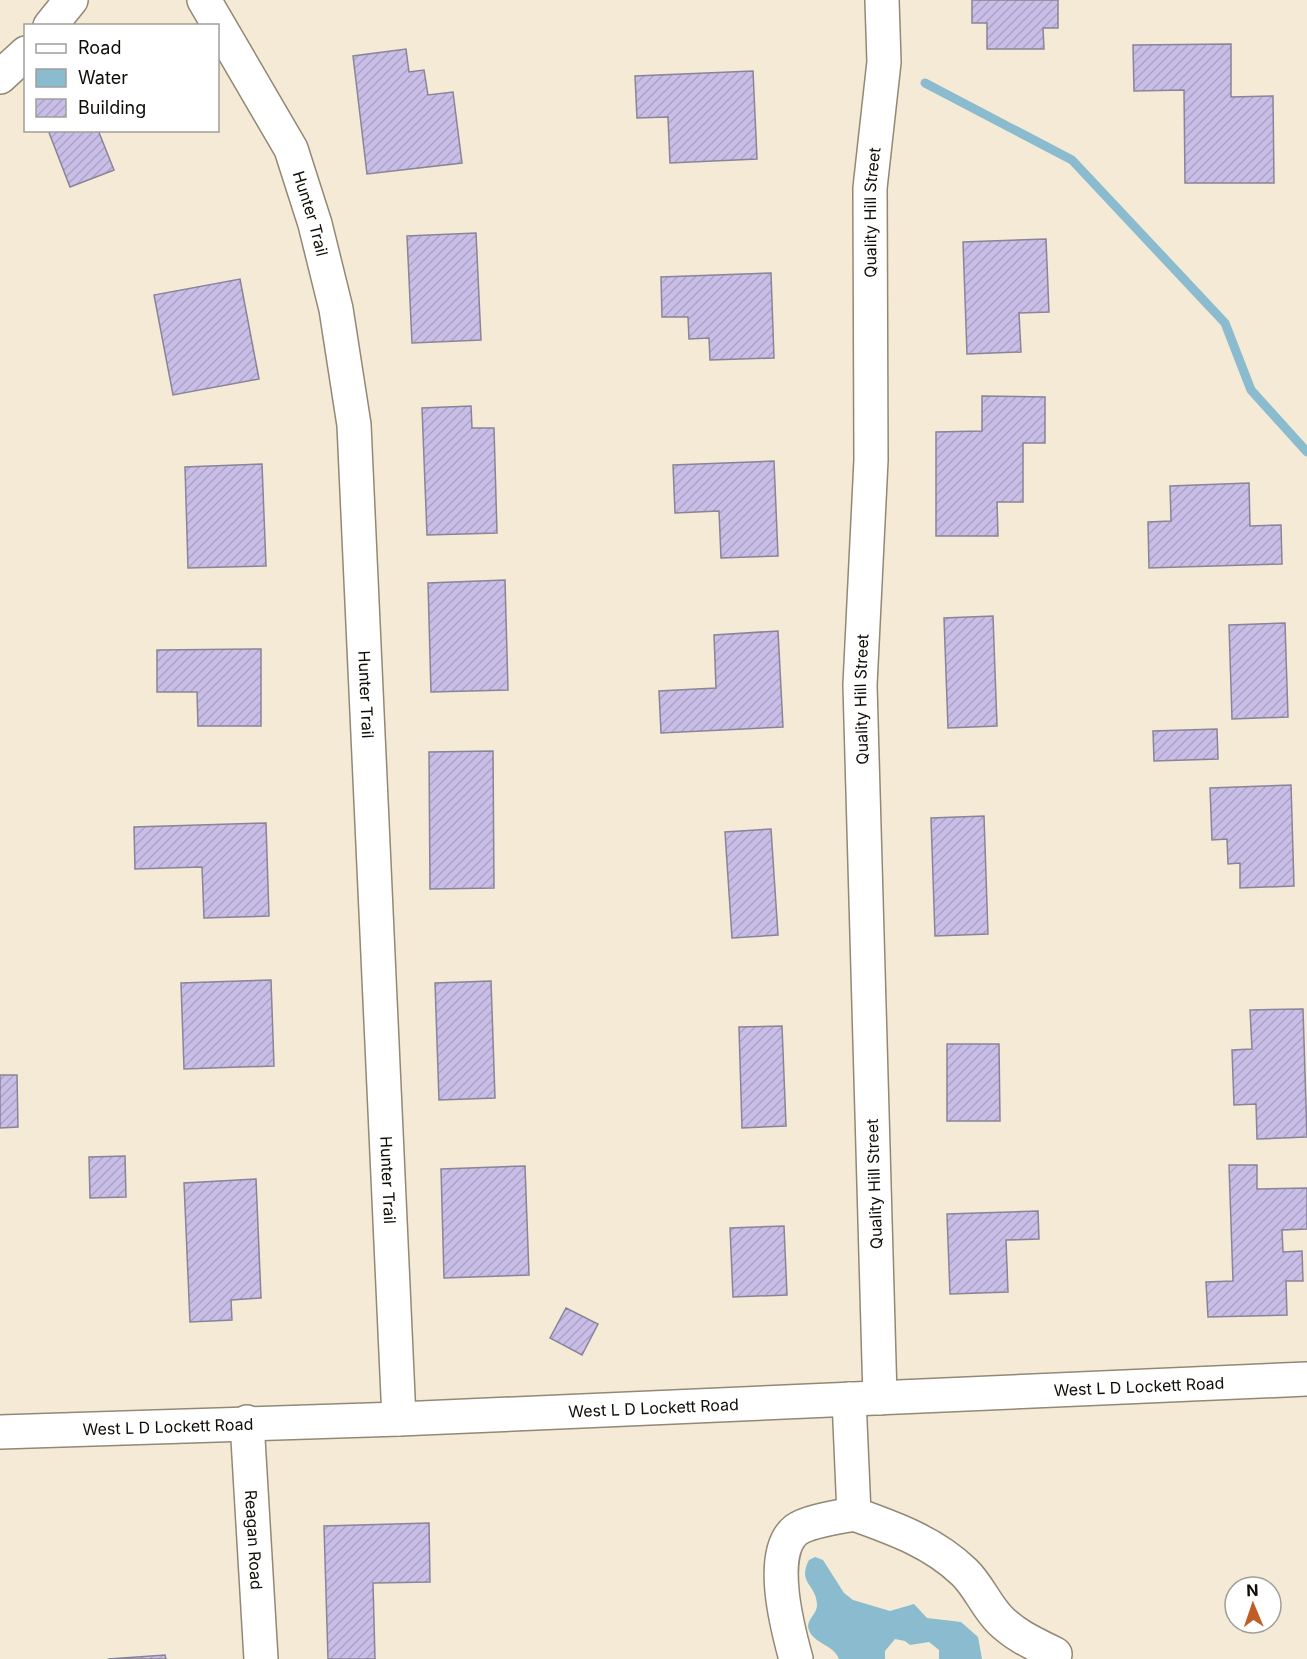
<svg xmlns="http://www.w3.org/2000/svg" width="1307" height="1659" viewBox="0 0 1307 1659" font-family="Inter,sans-serif">
<style>
.water{fill:#8abbce}
.lines{fill:none;stroke-linecap:round;stroke-linejoin:round}
.stream{stroke:#8abbce;stroke-width:9}
.building{fill:url(#building-hatch);stroke:#898497;stroke-width:1.5}
.minor-casing{stroke:#928876;stroke-width:36}
.major-casing{stroke:#928876;stroke-width:36}
.minor{stroke:#fff;stroke-width:33}
.major{stroke:#fff;stroke-width:33}
.labels{text-anchor:middle;dominant-baseline:central;stroke-width:6;stroke-linejoin:round;paint-order:stroke}
.street-label{font-size:16px;fill:#100c06;stroke:#fff}
</style>
<defs>
<pattern id="building-hatch" width="6" height="6" patternUnits="userSpaceOnUse" patternTransform="scale(1.5)"><rect width="6" height="6" fill="#c9bee7"/><path d="M-1 1l2-2M0 6l6-6M5 7l2-2" fill="none" stroke="#aca2c5"/></pattern>
</defs>
<rect width="100%" height="100%" fill="#f4ead6"/>
<path class="water" d="M 815,1557 L 823,1560 L 844,1593 L 853,1600 L 890,1611 L 914,1604 L 927,1618 L 961,1622 L 978,1637 L 982,1659 L 939,1659 L 939,1650 L 929,1642 L 910,1645 L 905,1641 L 895,1639 L 885,1651 L 885,1659 L 839,1659 C 833,1644 814,1644 809,1630 C 805,1620 818,1614 817,1604 C 816,1584 797,1583 809,1560 Z"/>
<g class="lines">
<path class="stream" d="M 925,83 L 1072,160 L 1225,323 L 1251,390 L 1307,452"/>
</g>
<path class="building" d="M 972,0 L 1058,0 L 1058,28 L 1043,28 L 1044,49 L 987,49 L 987,23 L 972,23 Z
M 1231,44 L 1231,97 L 1273,96 L 1274,183 L 1185,183 L 1184,90 L 1134,91 L 1133,45 Z
M 406,49 L 409,72 L 424,70 L 428,95 L 453,92 L 462,163 L 367,174 L 353,56 Z
M 753,71 L 757,159 L 670,163 L 668,117 L 637,118 L 635,76 Z
M 48,130 L 98,130 L 114,170 L 70,187 Z
M 476,233 L 481,340 L 412,343 L 407,236 Z
M 1046,239 L 1049,312 L 1019,313 L 1021,352 L 967,354 L 963,242 Z
M 771,273 L 774,358 L 710,360 L 709,338 L 689,339 L 688,317 L 662,317 L 661,277 Z
M 240,279 L 259,379 L 173,395 L 154,295 Z
M 982,396 L 1045,397 L 1045,443 L 1023,443 L 1023,502 L 997,502 L 998,536 L 936,536 L 936,432 L 982,431 Z
M 471,406 L 472,428 L 494,428 L 497,533 L 427,535 L 422,408 Z
M 774,461 L 778,556 L 721,558 L 719,511 L 675,513 L 673,465 Z
M 262,464 L 266,566 L 188,568 L 185,467 Z
M 1249,483 L 1250,526 L 1281,525 L 1282,564 L 1149,568 L 1148,522 L 1171,521 L 1170,486 Z
M 505,580 L 508,690 L 431,692 L 428,583 Z
M 993,616 L 997,726 L 948,728 L 944,618 Z
M 1285,623 L 1288,717 L 1232,719 L 1229,625 Z
M 778,631 L 783,727 L 661,733 L 659,691 L 716,688 L 714,635 Z
M 261,649 L 261,726 L 198,726 L 197,692 L 157,692 L 157,650 Z
M 1217,729 L 1218,759 L 1154,761 L 1153,731 Z
M 493,751 L 494,888 L 430,889 L 429,752 Z
M 1291,785 L 1294,886 L 1240,888 L 1240,863 L 1228,864 L 1227,839 L 1212,840 L 1210,788 Z
M 984,816 L 988,934 L 935,936 L 931,818 Z
M 266,823 L 269,916 L 204,918 L 202,867 L 135,869 L 134,827 Z
M 771,829 L 778,935 L 732,938 L 725,832 Z
M 271,980 L 274,1066 L 184,1069 L 181,983 Z
M 491,981 L 495,1098 L 439,1100 L 435,983 Z
M 1303,1009 L 1307,1137 L 1257,1139 L 1256,1104 L 1234,1105 L 1232,1050 L 1252,1049 L 1250,1010 Z
M 782,1026 L 786,1126 L 742,1128 L 739,1027 Z
M 947,1044 L 999,1044 L 1000,1121 L 947,1121 Z
M 0,1075 L 17,1075 L 18,1127 L 0,1128 Z
M 125,1156 L 126,1197 L 90,1198 L 89,1157 Z
M 1229,1165 L 1257,1165 L 1257,1189 L 1307,1188 L 1307,1229 L 1282,1230 L 1283,1252 L 1302,1251 L 1303,1281 L 1286,1281 L 1287,1315 L 1208,1317 L 1206,1282 L 1233,1281 Z
M 525,1166 L 529,1275 L 444,1278 L 441,1169 Z
M 256,1179 L 261,1298 L 231,1300 L 232,1320 L 190,1322 L 184,1183 Z
M 1038,1211 L 1039,1239 L 1006,1240 L 1008,1292 L 950,1294 L 947,1214 Z
M 784,1226 L 787,1295 L 733,1297 L 730,1228 Z
M 566,1308 L 598,1324 L 582,1355 L 550,1338 Z
M 429,1523 L 430,1582 L 373,1583 L 375,1659 L 328,1659 L 324,1526 Z
M 165,1655 L 166,1659 L 108,1659 Z"/>
<g class="lines">
<defs>
<g id="minor">
<path id="s1" d="M 204,0 L 291,149 L 315,224 L 336,309 L 354,425 L 399,1419"/>
<path d="M 50,26 L 71,0"/>
<path d="M 0,77 L 26,53"/>
<path id="s2" d="M 880,1398 L 860,685 L 871,460 L 870,188 L 884,62 L 882,0"/>
<path d="M 849,1399 L 854,1514 C 893,1528 933,1542 964,1572 C 978,1585 986,1606 1000,1620 C 1016,1636 1035,1644 1055,1654"/>
<path id="s3" d="M 247,1422 L 261,1659"/>
<path d="M 796,1659 C 788,1630 767,1553 796,1530 C 808,1521 839,1517 854,1514"/>
</g>
<g id="major">
<path id="s4" d="M 0,1432 L 399,1419 L 1307,1379"/>
</g>
</defs>
<use href="#minor" class="minor-casing"/>
<use href="#major" class="major-casing"/>
<use href="#minor" class="minor"/>
<use href="#major" class="major"/>
</g>
<g class="labels">
<g class="street-label">
<text stroke="none"><textPath href="#s1" startOffset="240">Hunter Trail</textPath></text>
<text stroke="none"><textPath href="#s2" startOffset="1186">Quality Hill Street</textPath></text>
<text stroke="none"><textPath href="#s1" startOffset="726">Hunter Trail</textPath></text>
<text stroke="none"><textPath href="#s2" startOffset="699">Quality Hill Street</textPath></text>
<text stroke="none"><textPath href="#s1" startOffset="1212">Hunter Trail</textPath></text>
<text transform="translate(874 1184) rotate(-92)">Quality Hill Street</text>
<text stroke="none"><textPath href="#s4" startOffset="1140">West L D Lockett Road</textPath></text>
<text stroke="none"><textPath href="#s4" startOffset="654">West L D Lockett Road</textPath></text>
<text stroke="none"><textPath href="#s4" startOffset="168">West L D Lockett Road</textPath></text>
<text stroke="none"><textPath href="#s3" startOffset="118">Reagan Road</textPath></text>
</g>
</g>
<rect x="24" y="24" width="195" height="108" fill="#ffffff" stroke="#9f9e9b" stroke-width="1.5"/>
<rect x="36" y="44" width="30" height="9" fill="#ffffff" stroke="#9f9e9b" stroke-width="1.5"/>
<text x="78" y="54" font-size="18" fill="#100c06">Road</text>
<rect x="36" y="69" width="30" height="18" fill="#8abbce" stroke="#9f9e9b" stroke-width="1.5"/>
<text x="78" y="84" font-size="18" fill="#100c06">Water</text>
<rect x="36" y="99" width="30" height="18" fill="url(#building-hatch)" stroke="#9f9e9b" stroke-width="1.5"/>
<text x="78" y="114" font-size="18" fill="#100c06">Building</text>
<g transform="translate(1253 1605) rotate(358)"><circle r="28" fill="#ffffff" stroke="#9f9e9b" stroke-width="1.5"/>
<path d="M0-4.5L10 22L0 15L-10 22Z" fill="#c15d26"/>
<text y="-9" font-size="16" font-weight="bold" text-anchor="middle" fill="#100c06">N</text>
</g>
</svg>
